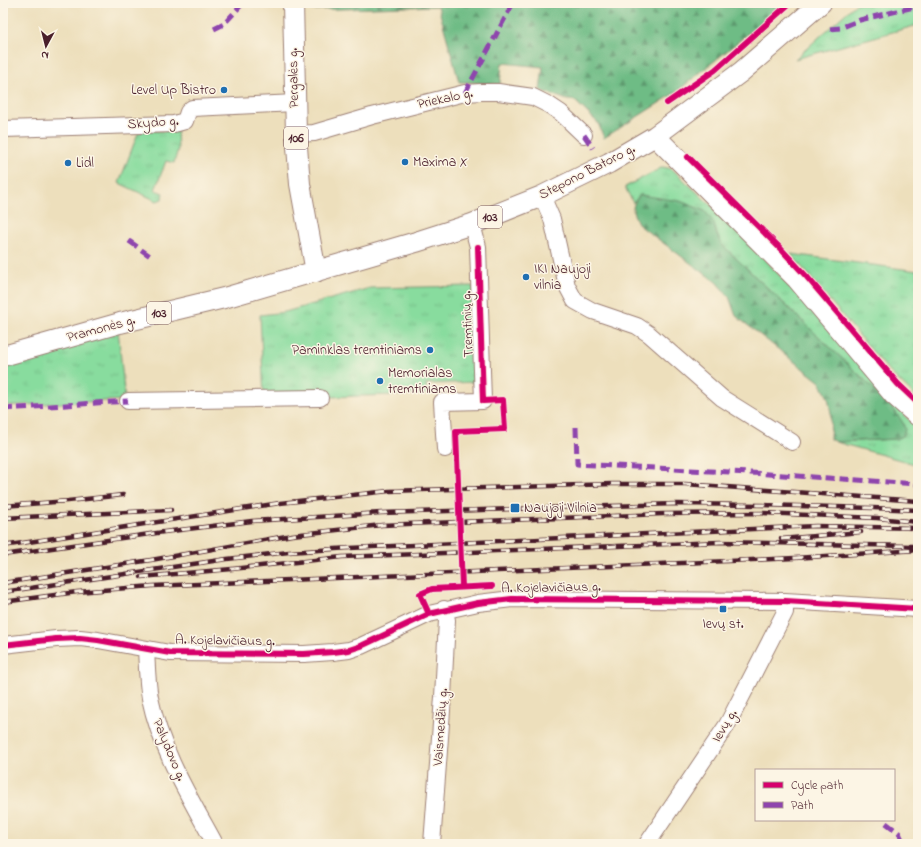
<svg xmlns="http://www.w3.org/2000/svg" width="921" height="847" viewBox="0 0 921 847" font-family="'Indie Flower',sans-serif">
<style>
.grass{fill:url(#grass-tufts);stroke:#697e64}
.forest{fill:url(#forest-firs);stroke:#5c6e58}
.lines{fill:none;stroke-linecap:round;stroke-linejoin:round}
.minor-casing{stroke:#9c7f74;stroke-width:18}
.major-casing{stroke:#9c7f74;stroke-width:22}
.minor{stroke:#fff;stroke-width:16}
.major{stroke:#fff;stroke-width:20}
.rail-casing{stroke:#4a1f2b;stroke-width:4.5}
.rail{stroke:#fcf5e5;stroke-width:3;stroke-dasharray:9;stroke-linecap:butt}
.quiet{stroke:#8e44ad;stroke-width:5;stroke-dasharray:10 5;stroke-linecap:butt}
.cycleway-casing{stroke:#fcf5e5;stroke-width:8}
.cycleway{stroke:#d6006c;stroke-width:6}
.poi-dot{fill:#1f6fb2;stroke:#fcf5e5;stroke-width:1.5}
.labels{text-anchor:middle;dominant-baseline:central;stroke-width:3;stroke-linejoin:round;paint-order:stroke}
.shield{fill:#fcf5e5;stroke:#7f5f63;stroke-width:1}
.shield-label{font-size:13px;font-weight:bold;fill:#4a1f2b}
.street-label{font-size:14px;fill:#4a1f2b;stroke:#fcf5e5}
.poi-label{font-size:14px;fill:#4a1f2b;stroke:#fcf5e5;text-anchor:start}
</style>
<defs>
<pattern id="grass-tufts" width="24" height="20" patternUnits="userSpaceOnUse"><rect width="24" height="20" fill="#88dc9e"/><path d="M3 7l-1-3M5 7V3M7 7l1-3M15 17l-1-3M17 17v-4M19 17l1-3" fill="none" stroke="#77bc88"/></pattern>
<pattern id="forest-firs" width="22" height="20" patternUnits="userSpaceOnUse"><rect width="22" height="20" fill="#6ebc85"/><path d="M5 1l3.5 6h-7zM16 11l3.5 6h-7z" fill="#5c986d"/></pattern>
</defs>
<rect width="100%" height="100%" fill="#fcf5e5"/>
<filter id="ink" filterUnits="userSpaceOnUse"><feTurbulence type="fractalNoise" baseFrequency=".025" numOctaves="2"/><feDisplacementMap in="SourceGraphic" scale="8" xChannelSelector="R" yChannelSelector="G"/><feConvolveMatrix kernelMatrix="1 2 1 2 8 2 1 2 1" color-interpolation-filters="sRGB"/></filter>
<filter id="wash" filterUnits="userSpaceOnUse"><feTurbulence type="fractalNoise" baseFrequency=".012" numOctaves="4" result="noise"/><feDisplacementMap in="SourceGraphic" scale="16" xChannelSelector="R" yChannelSelector="G"/><feGaussianBlur stdDeviation="0.9" result="paint"/><feColorMatrix in="noise" values="0 0 0 0 0 0 0 0 0 0 0 0 0 0 0 0 0 1.4 0 .05"/><feComposite in="paint" operator="in"/></filter>
<g filter="url(#wash)">
<rect width="100%" height="100%" fill="#eddfbc"/>
<path class="grass" d="M 857,3 L 875,4 L 918,3 L 918,25 L 795,59 Z
M 144,131 L 177,131 L 178,149 L 174,163 L 166,161 L 155,190 L 163,193 L 162,199 L 157,201 L 119,183 L 138,133 Z
M 663,167 L 672,169 L 746,238 L 908,419 L 918,427 L 918,465 L 836,442 L 897,439 L 891,405 L 722,245 L 717,235 L 714,223 L 640,195 L 633,203 L 625,187 Z
M 791,254 L 918,271 L 918,399 L 889,371 Z
M 473,286 L 478,382 L 426,384 L 427,394 L 264,399 L 260,315 L 285,312 L 370,288 Z
M 118,329 L 125,400 L 3,406 L 3,364 Z"/>
<path class="forest" d="M 311,3 L 786,3 L 675,93 L 604,138 L 598,123 L 574,100 L 567,100 L 540,90 L 543,67 L 502,63 L 500,84 L 459,82 L 438,6 L 311,10 Z
M 640,195 L 680,201 L 705,211 L 714,223 L 717,235 L 722,245 L 891,405 L 903,423 L 905,429 L 903,436 L 897,439 L 836,442 L 830,439 L 831,413 L 828,398 L 820,382 L 736,316 L 729,297 L 716,282 L 639,225 C 632,211 630,207 640,195 Z"/>
</g>
<g filter="url(#ink)">
<g class="lines">
<defs>
<path id="minor" d="M 3,129 L 174,124 L 185,121 L 188,112 L 192,108 L 295,103
M 296,134 L 314,133 L 372,116 L 465,93 L 482,92 L 498,92 L 533,97 L 549,105 L 561,113 L 584,135
M 542,196 L 552,219 L 567,286 L 575,301 L 593,311 L 637,326 L 649,334 L 722,398 L 792,442
M 128,401 L 320,398
M 445,449 L 442,402 L 483,401 L 478,247 L 472,224
M 3,645 L 56,639 L 80,638 L 98,640 L 170,653 L 304,654 L 333,652 L 349,650 L 361,646 L 429,614 L 478,603 L 512,599 L 785,601 L 918,609
M 146,649 C 147,666 147,682 150,698 C 161,751 190,798 215,844
M 432,844 L 443,697 L 447,620 L 444,609
M 647,844 L 727,725 L 785,612 L 785,601"/>
<path id="major" d="M 293,3 L 296,134 L 300,184 L 316,272
M 655,136 L 797,279 L 894,395 L 918,416
M 3,356 L 120,323 L 224,298 L 416,242 L 472,224 L 542,196 L 609,163 L 655,136 L 741,72 L 821,3"/>
</defs>
<use href="#minor" class="minor-casing"/>
<use href="#major" class="major-casing"/>
<use href="#minor" class="minor"/>
<use href="#major" class="major"/>
<defs>
<path id="rail" d="M 3,506 L 68,501 L 123,495
M 3,518 L 171,510
M 781,539 L 861,532
M 3,546 L 280,503 L 389,491 L 612,484 L 685,484 L 918,501
M 3,555 L 164,532 L 252,521 L 381,513 L 676,504 L 761,505 L 873,508 L 918,510
M 141,577 L 232,569 L 342,557 L 720,542 L 912,546
M 3,583 L 151,560 L 292,535 L 382,525 L 663,514 L 763,513 L 877,518 L 918,522
M 3,592 L 227,559 L 289,552 L 350,548 L 816,526 L 918,528
M 3,602 L 77,592 L 153,586 L 795,558 L 918,550"/>
</defs>
<use href="#rail" class="rail-casing"/>
<use href="#rail" class="rail"/>
<path class="quiet" d="M 214,29 L 224,24 L 243,3
M 830,29 L 840,28 L 860,20 L 918,6
M 465,93 L 513,3
M 584,135 L 593,148
M 129,241 L 153,258
M 3,409 L 128,401
M 576,427 L 577,464 L 768,474 L 918,484
M 886,823 L 899,833 L 904,844"/>
<defs>
<path id="cycleway" d="M 667,103 L 715,70 L 790,3
M 688,157 L 781,249 L 807,277 L 898,384 L 918,403
M 462,587 L 456,431 L 505,429 L 503,400 L 483,401 L 478,247
M 429,614 L 420,594 L 432,589 L 492,586
M 3,645 L 56,639 L 80,638 L 98,640 L 170,653 L 304,654 L 333,652 L 349,650 L 361,646 L 429,614 L 478,603 L 512,599 L 785,601 L 918,609"/>
</defs>
<use href="#cycleway" class="cycleway-casing"/>
<use href="#cycleway" class="cycleway"/>
</g>
</g>
<g class="poi-dot">
<circle cx="224" cy="90" r="4"/>
<circle cx="405" cy="162" r="4"/>
<circle cx="68" cy="163" r="4"/>
<circle cx="526" cy="277" r="4"/>
<circle cx="430" cy="350" r="4"/>
<circle cx="380" cy="381" r="4"/>
<rect x="510" y="503" width="10" height="10" rx="2"/>
<rect x="719" y="605" width="8" height="8" rx="2"/>
</g>
<g class="labels">
<g class="shield">
<rect x="284" y="127" width="24" height="22" rx="3"/>
<rect x="478" y="206" width="24" height="22" rx="3"/>
<rect x="147" y="302" width="24" height="22" rx="3"/>
</g>
<g class="shield-label">
<text x="296" y="138">106</text>
<text x="490" y="217">103</text>
<text x="159" y="313">103</text>
</g>
<g class="street-label">
<text transform="translate(294 78) rotate(-91)">Pergalės g.</text>
<text transform="translate(445 99) rotate(-12)">Priekalo g.</text>
<text transform="translate(153 123) rotate(-4)">Skydo g.</text>
<text transform="translate(587 172) rotate(-27)">Stepono Batoro g.</text>
<text transform="translate(468 324) rotate(-92)">Tremtinių g.</text>
<text transform="translate(101 329) rotate(-15)">Pramonės g.</text>
<text transform="translate(551 588) rotate(-1)">A. Kojelavičiaus g.</text>
<text transform="translate(225 641) rotate(1)">A. Kojelavičiaus g.</text>
<text transform="translate(725 726) rotate(-59)">Ievų g.</text>
<text transform="translate(441 727) rotate(-86)">Vaismedžių g.</text>
<text transform="translate(169 750) rotate(67)">Palydovo g.</text>
</g>
<g class="poi-label">
<text x="216" y="90" text-anchor="end">Level Up Bistro</text>
<text x="413" y="162">Maxima X</text>
<text x="76" y="163">Lidl</text>
<text x="534" y="269">IKI Naujoji<tspan x="534" dy="16">vilnia</tspan></text>
<text x="422" y="350" text-anchor="end">Paminklas tremtiniams</text>
<text x="388" y="373">Memorialas<tspan x="388" dy="16">tremtiniams</tspan></text>
<text x="524" y="508">Naujoji Vilnia</text>
<text x="723" y="624" text-anchor="middle">Ievų st.</text>
</g>
</g>
<rect width="921" height="847" fill="none" stroke="#fcf5e5" stroke-width="16"/>
<rect x="755" y="769" width="140" height="52" fill="#fcf5e5" stroke="#b59f9b"/>
<rect x="763" y="782" width="20" height="6" fill="#d6006c" stroke="#b59f9b"/>
<text x="791" y="789" font-size="12" fill="#4a1f2b">Cycle path</text>
<rect x="763" y="802" width="20" height="6" fill="#8e44ad" stroke="#b59f9b"/>
<text x="791" y="809" font-size="12" fill="#4a1f2b">Path</text>
<g transform="translate(46 46) rotate(187)" stroke="#fcf5e5" stroke-width="3" paint-order="stroke">
<path d="M0-3L7 15L0 10L-7 15Z" fill="#4a1f2b"/>
<text y="-6" font-size="11" font-weight="bold" text-anchor="middle" fill="#4a1f2b">N</text>
</g>
</svg>
